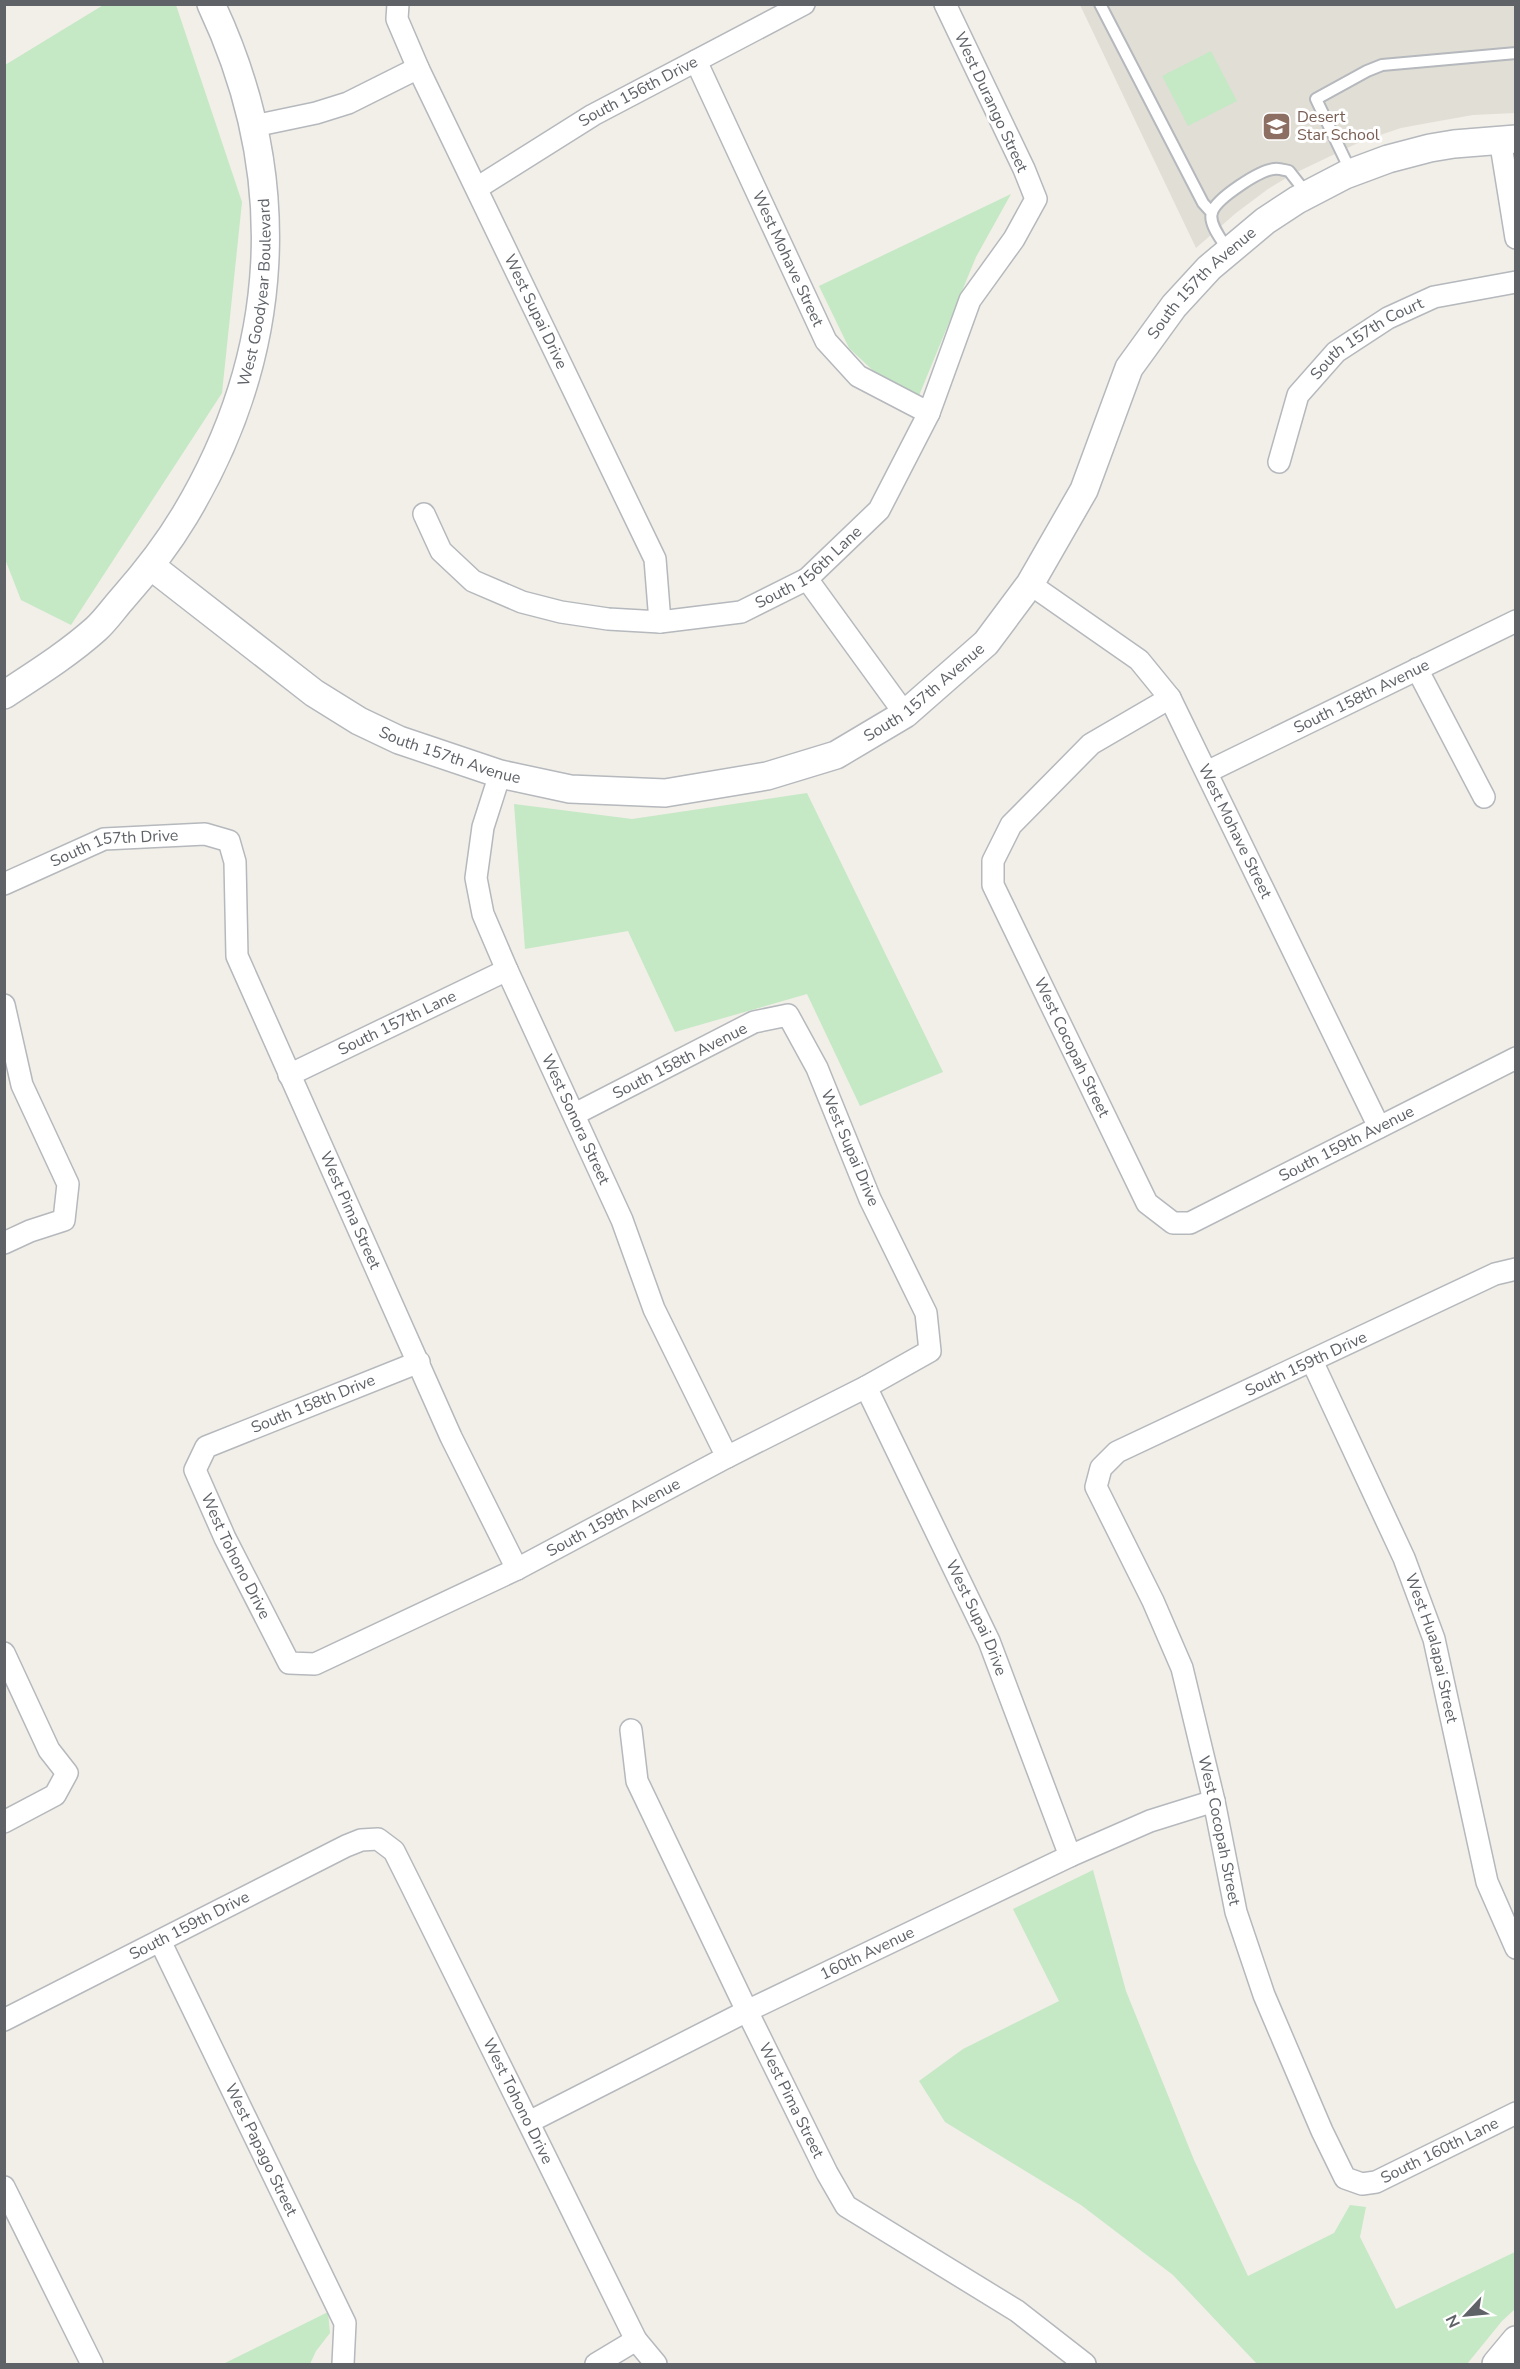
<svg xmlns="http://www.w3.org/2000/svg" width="1520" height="2369" viewBox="0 0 1520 2369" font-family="'Nunito Sans',sans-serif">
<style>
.education{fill:#e1ded6}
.green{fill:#c5e8c5}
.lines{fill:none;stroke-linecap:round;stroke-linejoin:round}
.service-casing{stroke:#b5b8bc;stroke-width:14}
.minor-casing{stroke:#b5b8bc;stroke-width:24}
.tertiary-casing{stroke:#b5b8bc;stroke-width:30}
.service{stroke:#fff;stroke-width:10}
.minor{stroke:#fff;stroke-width:21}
.tertiary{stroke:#fff;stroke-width:27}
.labels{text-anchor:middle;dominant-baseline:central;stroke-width:6;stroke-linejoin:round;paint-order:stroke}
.street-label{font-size:16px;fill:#5f6368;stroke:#fff}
.education-label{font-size:16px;fill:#785e54;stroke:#fff;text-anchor:start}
</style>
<rect width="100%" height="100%" fill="#f1efe8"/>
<path class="education" d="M 1080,5 L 1515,5 L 1515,113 L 1473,115 L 1428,123 L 1401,128 L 1362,141 L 1293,174 L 1268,189 L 1236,213 L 1196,248 Z"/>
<path class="green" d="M 105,4 L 176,5 L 242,202 L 222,393 L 71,625 L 21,600 L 5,559 L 5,65 Z
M 1211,51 L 1237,101 L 1188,126 L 1162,76 Z
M 1011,194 L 976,257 L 918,398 L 883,380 L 849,348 L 819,286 Z
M 807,793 L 943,1072 L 860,1106 L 807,994 L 675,1032 L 628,931 L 525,949 L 514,804 L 632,819 Z
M 1093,1870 L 1126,1991 L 1194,2160 L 1248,2276 L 1334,2233 L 1350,2205 L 1366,2207 L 1360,2237 L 1396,2309 L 1515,2252 L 1515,2309 L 1502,2321 L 1467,2364 L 1257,2364 L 1173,2275 L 1081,2205 L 945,2122 L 919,2081 L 963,2049 L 1059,2001 L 1013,1909 Z
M 328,2312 L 330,2333 L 316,2351 L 310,2364 L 223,2364 Z"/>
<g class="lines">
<defs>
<path id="service" d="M 1100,4 L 1203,203 L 1212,213
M 1351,172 L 1316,99 L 1367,71 L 1382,65 L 1516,53
M 1228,250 C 1222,240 1208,224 1212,212 C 1217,198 1260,170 1274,169 C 1278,168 1284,170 1289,171 L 1307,194"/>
<g id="minor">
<path id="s1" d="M 398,4 L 397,19 L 418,68 L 655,559 L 660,622"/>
<path id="s2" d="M 696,61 L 826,341 L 858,376 L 929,413"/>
<path d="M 254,126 L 316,113 L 348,103 L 418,68"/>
<path d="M 1500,139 L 1516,238"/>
<path id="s3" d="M 477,188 L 593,115 L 804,4"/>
<path id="s4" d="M 1279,462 L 1298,395 L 1336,352 L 1388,318 L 1434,297 L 1516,282"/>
<path id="s5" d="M 424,514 L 441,551 L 473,581 L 522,602 L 561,612 L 608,619 L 660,622 L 741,612 L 807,579 L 879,510 L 929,413 L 970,300 L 1014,239 L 1036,199 L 1024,169 L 945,4"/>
<path d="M 807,579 L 905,714"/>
<path id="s6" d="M 1030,584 L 1139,660 L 1170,698 L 1379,1127"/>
<path d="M 1417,669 L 1484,797"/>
<path id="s7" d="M 1170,698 L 1091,744 L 1011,825 L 993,861 L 993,885 L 1147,1203 L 1173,1223 L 1190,1223 L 1516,1058"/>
<path id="s8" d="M 1207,772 L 1516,621"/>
<path id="s9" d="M 500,774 L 483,827 L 476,878 L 483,914 L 507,970 L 622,1220 L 654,1309 L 727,1457"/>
<path id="s10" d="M 4,884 L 104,839 L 205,834 L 229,841 L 235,862 L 237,956 L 451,1437 L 517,1569"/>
<path d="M 4,1005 L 22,1085 L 68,1184 L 64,1220 L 30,1231 L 4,1243"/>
<path id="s11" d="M 289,1075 L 507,970"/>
<path id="s12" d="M 1516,1269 L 1495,1274 L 1117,1452 L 1101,1468 L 1096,1487 L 1153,1601 L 1182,1668 L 1214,1801 L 1236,1912 L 1264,1995 L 1322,2131 L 1345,2178 L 1362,2184 L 1376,2182 L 1516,2113"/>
<path id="s13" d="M 1312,1361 L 1404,1558 L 1434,1639 L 1487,1882 L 1516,1948"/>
<path id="s14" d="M 419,1362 L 206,1447 L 195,1470 L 225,1538 L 289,1663 L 315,1664 L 517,1569 L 727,1457 L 866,1387 L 930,1351 L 926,1313 L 870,1199 L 817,1068 L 788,1015 L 754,1022 L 575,1114"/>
<path id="s15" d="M 866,1387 L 989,1641 L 1070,1856"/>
<path d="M 4,1653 L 49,1750 L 67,1773 L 55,1795 L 4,1822"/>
<path id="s16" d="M 631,1730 L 637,1781 L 747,2011 L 827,2173 L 846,2206 L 1017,2311 L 1085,2364"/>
<path id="s17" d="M 160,1941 L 345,2323 L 343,2364"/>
<path id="s18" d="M 4,2020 L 346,1846 L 361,1840 L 378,1839 L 394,1851 L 410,1883 L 636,2340 L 656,2364"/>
<path id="s19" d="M 529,2122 L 747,2011 L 1070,1856 L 1150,1821 L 1214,1801"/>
<path d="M 4,2187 L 92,2364"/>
<path d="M 596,2364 L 636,2340"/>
</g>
<g id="tertiary">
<path id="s20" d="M 151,566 L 314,693 L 359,721 L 399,740 L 500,774 L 570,789 L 665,793 L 767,776 L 836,755 L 905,714 L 986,643 L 1030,584 L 1084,490 L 1129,368 L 1174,306 L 1209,268 L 1265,221 L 1297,200 L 1345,175 L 1388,159 L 1430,148 L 1454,144 L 1516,139"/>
<path id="s21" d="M 4,695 C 36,674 68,654 96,629 C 106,620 114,608 123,598 C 146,572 167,545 185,515 C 282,353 292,176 211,4"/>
<path d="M 1496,2364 L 1516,2340"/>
</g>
</defs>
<use href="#service" class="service-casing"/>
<use href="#minor" class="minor-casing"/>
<use href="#tertiary" class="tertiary-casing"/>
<use href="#service" class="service"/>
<use href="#minor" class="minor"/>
<use href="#tertiary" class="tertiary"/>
</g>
<defs>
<symbol id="school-square" viewBox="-11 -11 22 22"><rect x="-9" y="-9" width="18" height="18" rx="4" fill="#8d6e63" stroke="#fff"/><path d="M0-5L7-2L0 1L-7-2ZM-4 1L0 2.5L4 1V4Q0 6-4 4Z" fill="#fff"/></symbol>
</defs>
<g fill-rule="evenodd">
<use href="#school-square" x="1260" y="110" width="33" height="33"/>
</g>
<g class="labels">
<g class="street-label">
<text stroke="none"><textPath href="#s3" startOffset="188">South 156th Drive</textPath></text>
<text transform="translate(991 102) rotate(65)">West Durango Street</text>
<text stroke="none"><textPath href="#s2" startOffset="218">West Mohave Street</textPath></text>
<text stroke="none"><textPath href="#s20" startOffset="1365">South 157th Avenue</textPath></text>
<text stroke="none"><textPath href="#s21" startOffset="495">West Goodyear Boulevard</textPath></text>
<text stroke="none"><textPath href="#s1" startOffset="339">West Supai Drive</textPath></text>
<text stroke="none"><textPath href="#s4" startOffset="160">South 157th Court</textPath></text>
<text stroke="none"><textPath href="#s5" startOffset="441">South 156th Lane</textPath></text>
<text stroke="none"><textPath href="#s20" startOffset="861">South 157th Avenue</textPath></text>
<text stroke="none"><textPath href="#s8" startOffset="172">South 158th Avenue</textPath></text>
<text stroke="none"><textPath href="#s20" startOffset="357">South 157th Avenue</textPath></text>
<text stroke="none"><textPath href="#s6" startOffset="330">West Mohave Street</textPath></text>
<text stroke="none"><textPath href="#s10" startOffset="118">South 157th Drive</textPath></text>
<text stroke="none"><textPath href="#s11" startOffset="120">South 157th Lane</textPath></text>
<text stroke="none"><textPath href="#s7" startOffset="450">West Cocopah Street</textPath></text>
<text transform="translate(680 1061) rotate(-27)">South 158th Avenue</text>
<text stroke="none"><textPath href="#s9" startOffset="369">West Sonora Street</textPath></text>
<text stroke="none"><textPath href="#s7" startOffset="848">South 159th Avenue</textPath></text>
<text transform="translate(850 1148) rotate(67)">West Supai Drive</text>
<text stroke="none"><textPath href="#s10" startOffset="630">West Pima Street</textPath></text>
<text transform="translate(1306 1364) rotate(-25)">South 159th Drive</text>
<text transform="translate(313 1404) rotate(-22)">South 158th Drive</text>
<text stroke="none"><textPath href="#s14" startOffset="828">South 159th Avenue</textPath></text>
<text stroke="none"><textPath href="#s14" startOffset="350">West Tohono Drive</textPath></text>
<text stroke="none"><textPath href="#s15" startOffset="256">West Supai Drive</textPath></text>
<text stroke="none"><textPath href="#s13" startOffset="312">West Hualapai Street</textPath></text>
<text stroke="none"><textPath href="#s12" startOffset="849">West Cocopah Street</textPath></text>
<text stroke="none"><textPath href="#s18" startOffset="208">South 159th Drive</textPath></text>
<text stroke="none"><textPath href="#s19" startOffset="378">160th Avenue</textPath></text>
<text stroke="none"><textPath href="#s18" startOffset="716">West Tohono Drive</textPath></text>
<text stroke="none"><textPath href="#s16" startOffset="406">West Pima Street</textPath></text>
<text stroke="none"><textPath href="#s12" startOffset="1323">South 160th Lane</textPath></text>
<text stroke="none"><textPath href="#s17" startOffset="232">West Papago Street</textPath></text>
</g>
<g class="education-label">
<text x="1297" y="117">Desert<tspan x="1297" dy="18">Star School</tspan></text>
</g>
</g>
<rect width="1520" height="2369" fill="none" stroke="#5f6368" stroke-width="12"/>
<g transform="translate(1466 2315) rotate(244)" stroke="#ffffff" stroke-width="4.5" paint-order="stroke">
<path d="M0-4.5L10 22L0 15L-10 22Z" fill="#5f6368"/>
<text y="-9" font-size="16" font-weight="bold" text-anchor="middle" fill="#5f6368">N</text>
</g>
</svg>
